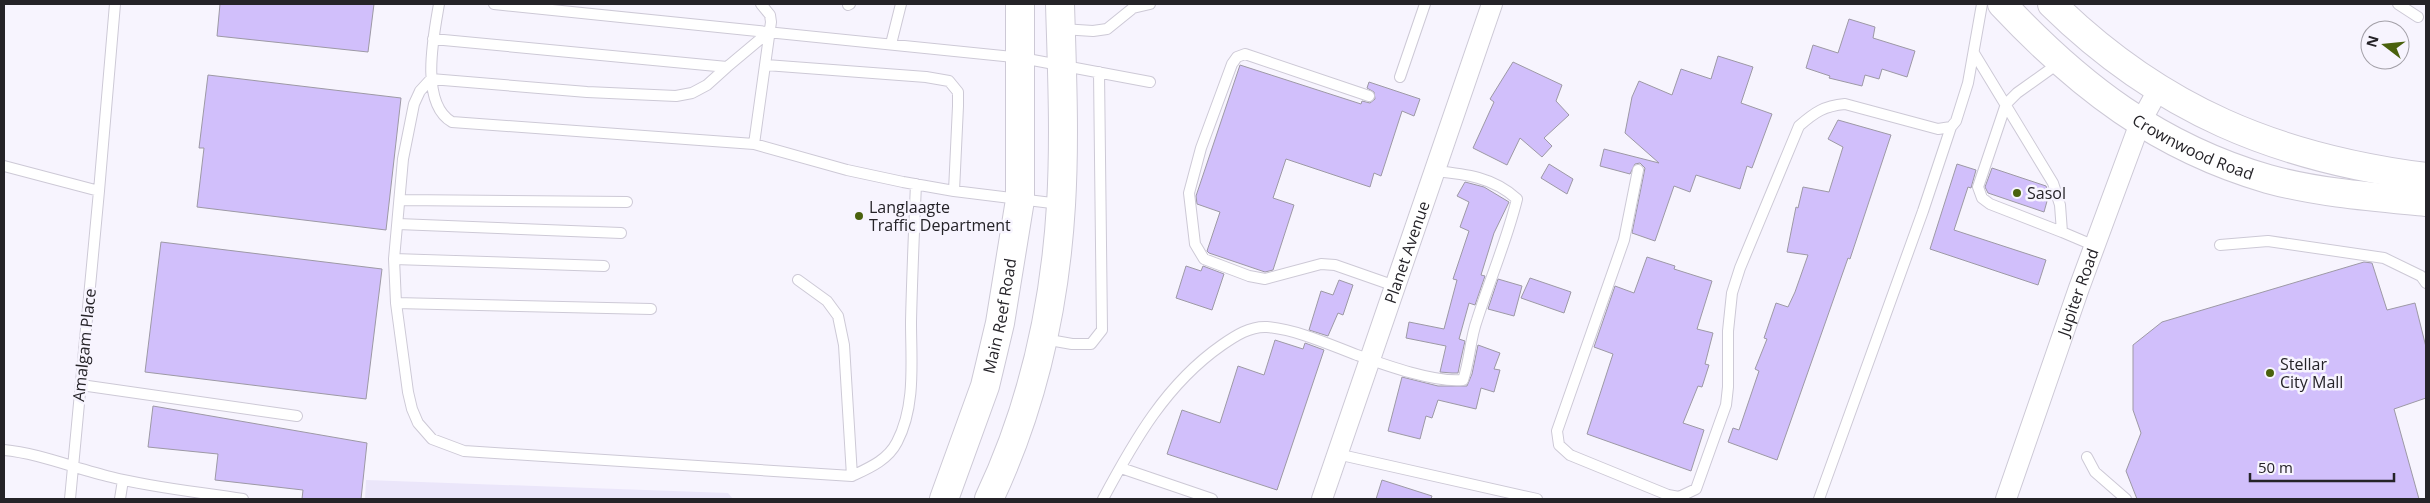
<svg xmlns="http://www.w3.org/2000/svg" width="2430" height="503" viewBox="0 0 2430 503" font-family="'Open Sans',sans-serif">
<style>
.built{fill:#ebe6fa}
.building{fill:#d1bffb;stroke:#9d99a5}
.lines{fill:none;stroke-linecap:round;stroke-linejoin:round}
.service-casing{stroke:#cdc9d6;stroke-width:12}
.minor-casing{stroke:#cdc9d6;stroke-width:22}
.secondary-casing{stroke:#cdc9d6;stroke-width:30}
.primary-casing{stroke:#cdc9d6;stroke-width:30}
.service{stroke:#fff;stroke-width:10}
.minor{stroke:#fff;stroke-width:20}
.secondary{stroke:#fff;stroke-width:28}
.primary{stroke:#fff;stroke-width:28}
.poi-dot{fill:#4a610d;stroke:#f7f4fe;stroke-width:2}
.labels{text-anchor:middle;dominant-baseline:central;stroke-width:5;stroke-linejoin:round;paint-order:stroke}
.street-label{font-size:16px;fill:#252328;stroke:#f7f4fe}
.poi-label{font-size:16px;fill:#252328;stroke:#f7f4fe;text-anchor:start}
</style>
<rect width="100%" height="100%" fill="#f7f4fe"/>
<path class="built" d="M 366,480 L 728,493 L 733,499 L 365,499 Z"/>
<path class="building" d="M 220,4 L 374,4 L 368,52 L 217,36 Z
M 1849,19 L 1875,27 L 1873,38 L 1915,51 L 1907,77 L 1882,69 L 1879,79 L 1865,75 L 1862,86 L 1829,78 L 1830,76 L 1806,68 L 1813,45 L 1838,53 Z
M 1718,56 L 1753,67 L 1741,103 L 1772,114 L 1752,168 L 1747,166 L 1740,189 L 1696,175 L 1690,192 L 1674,186 L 1655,241 L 1632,233 L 1645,168 L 1640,163 L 1635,164 L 1630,174 L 1600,166 L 1604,149 L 1659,163 L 1625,133 L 1632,97 L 1639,81 L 1672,95 L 1681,69 L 1711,79 Z
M 1513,62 L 1562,85 L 1556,101 L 1569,115 L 1544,138 L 1552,146 L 1542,157 L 1520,138 L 1507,165 L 1473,148 L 1494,102 L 1490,99 Z
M 1240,65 L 1361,104 L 1362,101 L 1370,103 L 1375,99 L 1374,92 L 1367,88 L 1369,82 L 1420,99 L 1414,116 L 1402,111 L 1381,176 L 1374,173 L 1370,187 L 1286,159 L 1273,198 L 1294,205 L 1273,270 L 1265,272 L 1209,253 L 1207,251 L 1220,212 L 1197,204 L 1196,196 Z
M 208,75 L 401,98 L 386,230 L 197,207 L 204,148 L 199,148 Z
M 1838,120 L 1891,135 L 1850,259 L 1848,258 L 1777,460 L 1728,442 L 1733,428 L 1739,430 L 1759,371 L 1755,369 L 1767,339 L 1764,338 L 1776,303 L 1788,307 L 1795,292 L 1808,255 L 1787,252 L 1796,207 L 1798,208 L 1803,187 L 1829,192 L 1843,147 L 1828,139 Z
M 1549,164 L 1573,179 L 1567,194 L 1541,178 Z
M 1957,164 L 1976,170 L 1971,188 L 1968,187 L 1954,230 L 2046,260 L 2038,285 L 1930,249 Z
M 1992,168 L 2046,186 L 2049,194 L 2044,212 L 1988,193 L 1985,187 Z
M 1465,182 L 1484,187 L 1509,202 L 1494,233 L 1481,275 L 1485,276 L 1475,305 L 1469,303 L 1459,339 L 1465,341 L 1460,363 L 1458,373 L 1452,373 L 1440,372 L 1446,346 L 1406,338 L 1409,322 L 1444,329 L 1457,280 L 1453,279 L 1469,231 L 1460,227 L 1469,202 L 1457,196 Z
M 161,242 L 382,269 L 366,399 L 145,372 Z
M 1647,257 L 1675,266 L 1674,269 L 1712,281 L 1697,329 L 1713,333 L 1705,364 L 1709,365 L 1702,387 L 1698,386 L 1683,423 L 1704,430 L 1691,471 L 1587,434 L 1613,354 L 1594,347 L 1615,286 L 1634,293 Z
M 2364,262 L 2372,263 L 2387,310 L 2415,303 L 2426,347 L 2426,398 L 2394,409 L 2419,499 L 2137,499 L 2126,471 L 2141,433 L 2133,410 L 2133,345 L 2162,322 Z
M 1186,266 L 1201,271 L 1203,266 L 1224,274 L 1212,310 L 1176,298 Z
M 1530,278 L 1571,292 L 1564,313 L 1521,298 Z
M 1498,279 L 1522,286 L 1514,316 L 1488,309 Z
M 1339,280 L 1353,285 L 1343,315 L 1338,313 L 1328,336 L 1309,330 L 1321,291 L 1333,295 Z
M 1275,340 L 1303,349 L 1305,343 L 1324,350 L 1277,490 L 1167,454 L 1182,410 L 1220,423 L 1238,366 L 1264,375 Z
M 1478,345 L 1500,353 L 1494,369 L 1500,370 L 1494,392 L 1481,388 L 1476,409 L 1438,400 L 1432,418 L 1426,416 L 1420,439 L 1388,431 L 1402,377 L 1438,386 L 1467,386 L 1472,374 Z
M 153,406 L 367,443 L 361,499 L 302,499 L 303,490 L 215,480 L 218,454 L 148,447 Z
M 1382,480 L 1432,496 L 1431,499 L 1376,499 Z"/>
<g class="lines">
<defs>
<path id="service" d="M 439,4 C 434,34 419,103 452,122 L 754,144 L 847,170 L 903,182 L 954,191 L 1060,204
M 494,4 L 1022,58 L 1150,82
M 2398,4 L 2418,17
M 848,5 L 850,4
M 1062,29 L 1093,31 L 1107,29 L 1133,8 L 1150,4
M 433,39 L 727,67 L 770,31
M 891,44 L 901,4
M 1974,53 L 2053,183 L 2060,205 L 2062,232 L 2095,246
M 2059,63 L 2017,93 L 2006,104 L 1978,187 L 1982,198 L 1990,204 L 2062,232
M 766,65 L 926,77 L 949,81 L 958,92 L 958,106 L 954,191
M 727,67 L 707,85 L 692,93 L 676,96 L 587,92 L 431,79 L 420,91 L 414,104 L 403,159 L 394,259 L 396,303 L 408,392 L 412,409 L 418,423 L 432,439 L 464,451 L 852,476 C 869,468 888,460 897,442 C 916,406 911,361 911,322 C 912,276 914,230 916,184
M 1400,77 L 1425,4
M 1369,96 L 1245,54 L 1237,57 L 1232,64 L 1201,148 L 1189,193 L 1195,244 L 1204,259 L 1249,276 L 1265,279 L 1321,264 L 1335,265 L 1395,286
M 754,144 L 771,22 L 770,15 L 761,4
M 4,166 L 99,191
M 1638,170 L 1624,240 L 1557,431 L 1559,445 L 1570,455 L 1668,495 L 1679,497 L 1696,489 L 1726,405 L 1728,387 L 1728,331 L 1732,293 L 1740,268 L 1799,126 C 1815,112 1824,106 1845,104 L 1938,129 L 1951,127 L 1956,121 L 1968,83 L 1982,4
M 400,200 L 627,202
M 398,224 L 621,233
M 2220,245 L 2268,241 L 2384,258 L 2421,276 L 2426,283
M 394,259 L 604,266
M 798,280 L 827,301 L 838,316 L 844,345 L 852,476
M 396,303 L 651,309
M 1044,339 L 1072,344 L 1091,344 L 1102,330 L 1099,72
M 81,385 L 297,416
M 4,450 C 38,453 77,469 111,477 C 154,488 199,492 243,499
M 1337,454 L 1537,499
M 2087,457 L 2095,472 L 2126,499
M 1121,468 L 1212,499
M 70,499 L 99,191 L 115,4
M 120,499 L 123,480
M 1103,499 C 1134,441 1166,384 1222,345 C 1235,336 1250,326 1267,327 C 1298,330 1328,344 1357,355 C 1385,365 1435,383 1463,380 C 1470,360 1470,339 1477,320 C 1490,279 1507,240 1517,199 C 1493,177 1465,174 1435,171
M 1819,499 L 1923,211 L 1951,127"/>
<g id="minor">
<path id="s1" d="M 1322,499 L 1492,4"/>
<path id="s2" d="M 2006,499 L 2079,288 L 2140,123 L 2158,90"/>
</g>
<g id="secondary">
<path id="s3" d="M 2002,4 C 2079,86 2158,147 2268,179 C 2319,193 2374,197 2426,202"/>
<path d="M 2052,4 C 2160,110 2277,158 2426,177"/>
</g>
<g id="primary">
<path id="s4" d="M 944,499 L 985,386 L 1000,323 L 1020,200 L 1020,4"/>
<path d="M 989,499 C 1032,408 1055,306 1061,205 C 1065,138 1062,71 1060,4"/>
</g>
</defs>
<use href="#service" class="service-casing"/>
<use href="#minor" class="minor-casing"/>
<use href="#secondary" class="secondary-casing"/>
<use href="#primary" class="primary-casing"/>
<use href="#service" class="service"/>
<use href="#minor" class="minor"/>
<use href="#secondary" class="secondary"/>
<use href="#primary" class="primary"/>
</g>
<g class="poi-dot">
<circle cx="2017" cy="193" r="5"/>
<circle cx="859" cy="216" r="5"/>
<circle cx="2270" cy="373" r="5"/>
</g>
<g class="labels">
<g class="street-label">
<text stroke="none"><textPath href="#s3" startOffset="241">Crownwood Road</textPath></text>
<text stroke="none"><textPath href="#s1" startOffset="261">Planet Avenue</textPath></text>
<text stroke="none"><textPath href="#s2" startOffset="219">Jupiter Road</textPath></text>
<text stroke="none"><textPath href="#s4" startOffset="192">Main Reef Road</textPath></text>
<text transform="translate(84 345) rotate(-84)">Amalgam Place</text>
</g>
<g class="poi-label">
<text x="2027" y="193">Sasol</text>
<text x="869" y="207">Langlaagte<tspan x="869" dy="18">Traffic Department</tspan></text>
<text x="2280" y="364">Stellar<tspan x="2280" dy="18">City Mall</tspan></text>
</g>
</g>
<rect width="2430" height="503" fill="none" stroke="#252328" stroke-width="10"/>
<g transform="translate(2385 45) rotate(286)"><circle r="24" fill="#f7f4fe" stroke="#a3a0a8"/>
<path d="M0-4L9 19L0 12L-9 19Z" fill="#4a610d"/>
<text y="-8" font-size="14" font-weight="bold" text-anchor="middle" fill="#252328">N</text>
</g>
<path d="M2250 473v8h144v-8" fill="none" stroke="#252328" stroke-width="2.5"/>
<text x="2258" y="473" font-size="15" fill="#252328" stroke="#f7f4fe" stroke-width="4" paint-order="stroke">50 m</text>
</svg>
